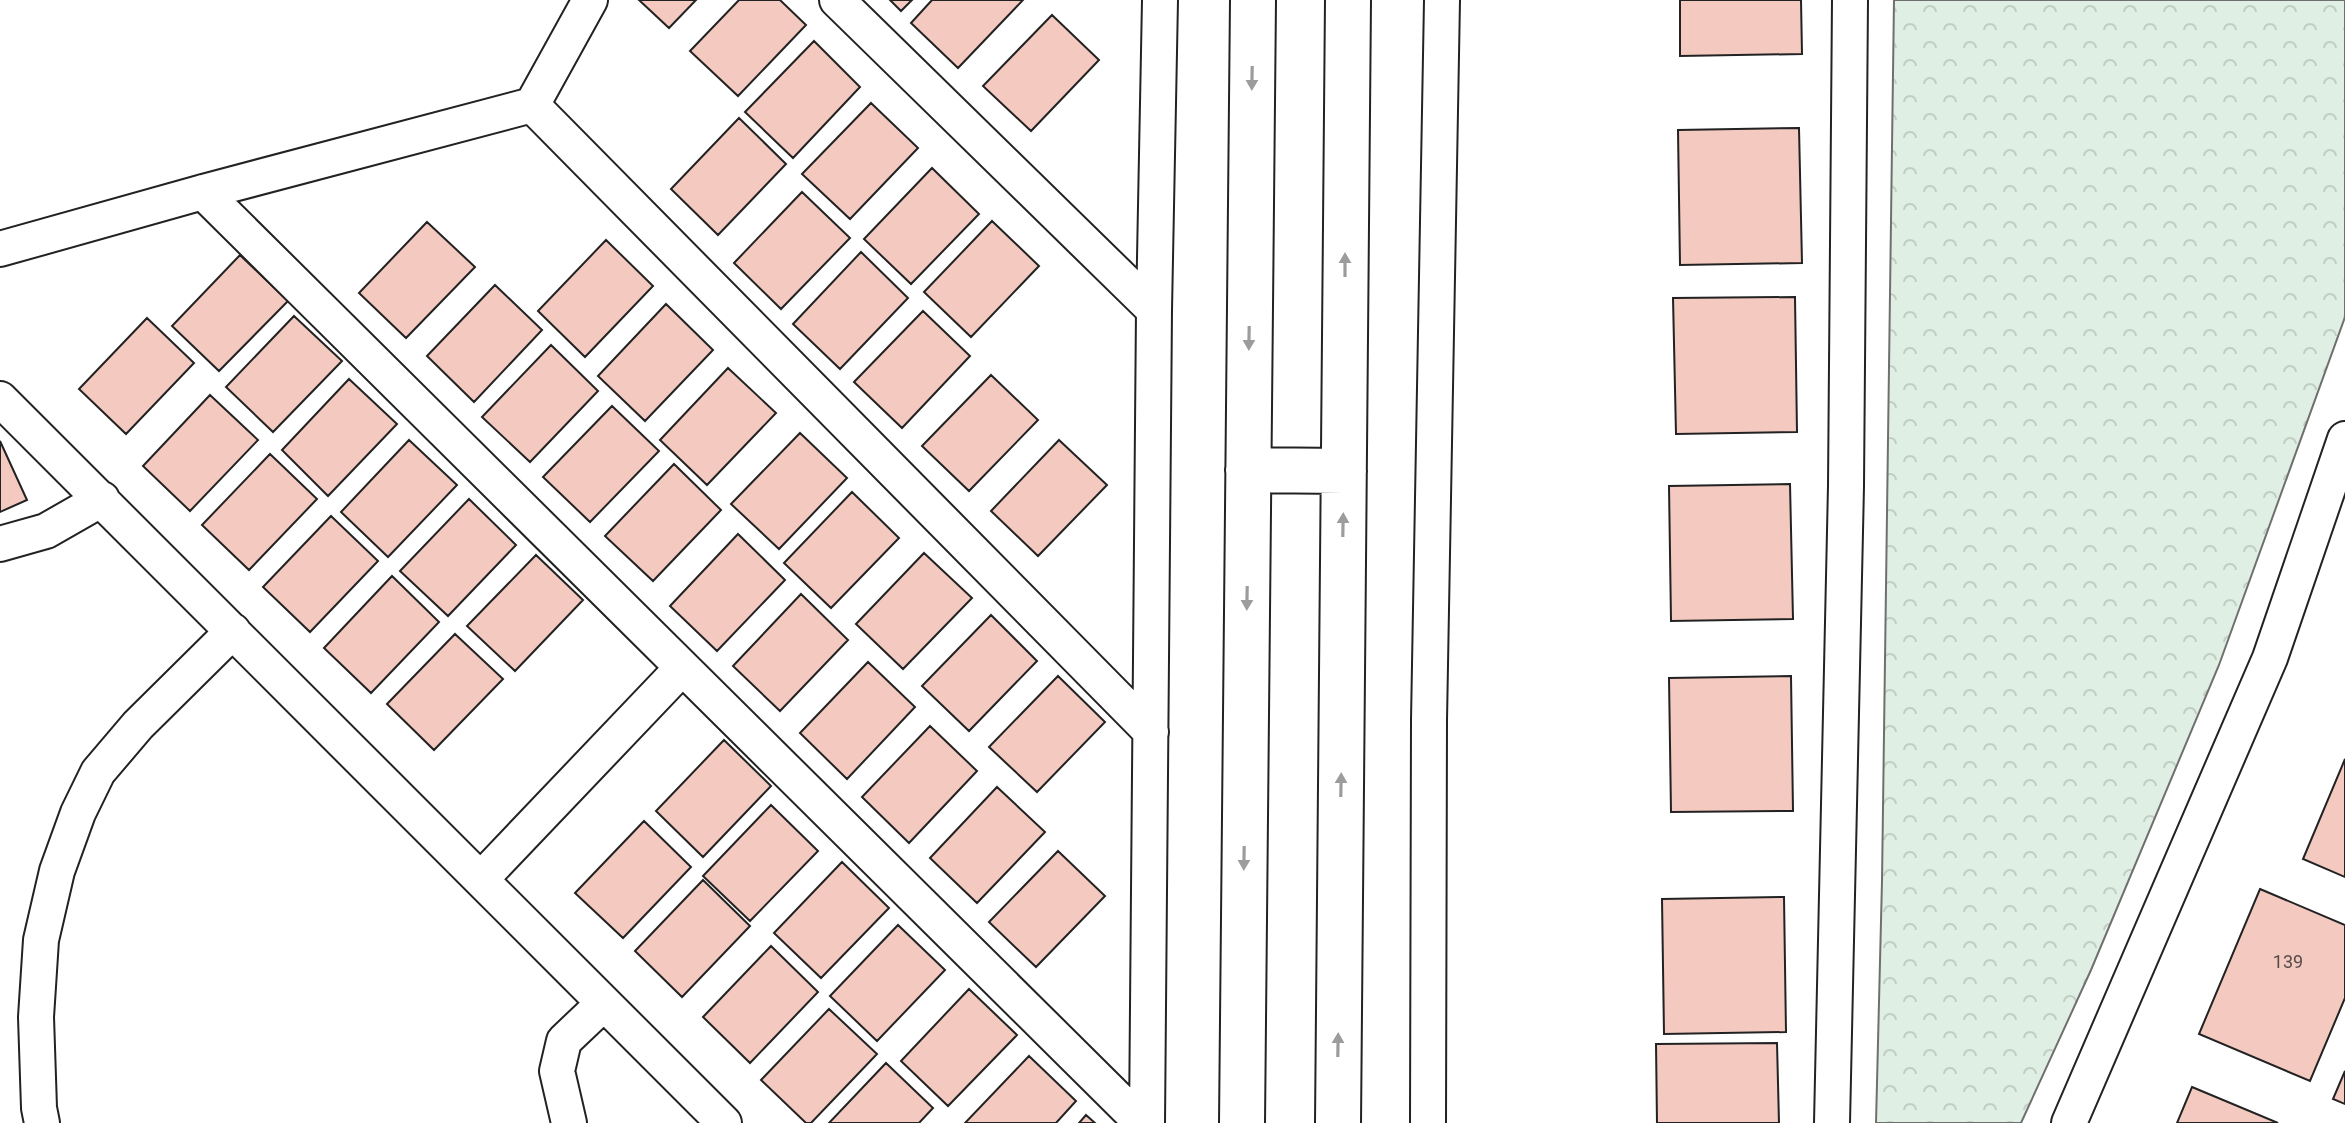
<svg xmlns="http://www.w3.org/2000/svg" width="2345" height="1123" viewBox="0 0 2345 1123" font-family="Roboto,sans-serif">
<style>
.park{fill:url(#park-crowns);stroke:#6f6f6f;stroke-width:2}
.building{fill:#f3c9c0;stroke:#222;stroke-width:2}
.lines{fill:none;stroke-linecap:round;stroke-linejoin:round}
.street-casing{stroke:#222;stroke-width:38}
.secondary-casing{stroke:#222;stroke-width:48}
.street{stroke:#fff;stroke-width:34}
.secondary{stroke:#fff;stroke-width:44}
.oneway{fill:#9c9c9c}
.labels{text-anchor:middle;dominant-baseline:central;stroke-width:6;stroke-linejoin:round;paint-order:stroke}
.number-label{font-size:18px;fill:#564c4a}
</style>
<defs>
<pattern id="park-crowns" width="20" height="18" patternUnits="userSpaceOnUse" patternTransform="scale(2)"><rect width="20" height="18" fill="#e0efe3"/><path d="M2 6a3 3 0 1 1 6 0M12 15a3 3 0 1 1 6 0" fill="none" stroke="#c0cdc2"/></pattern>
</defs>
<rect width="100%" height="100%" fill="#fff"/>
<path class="park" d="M 1894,0 L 2345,0 L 2345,317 L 2219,665 L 2091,970 L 2021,1123 L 1876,1123 L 1882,881 Z"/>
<path class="building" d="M 639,0 L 696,0 L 669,28 Z
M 739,0 L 780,0 L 806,25 L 738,96 L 690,51 Z
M 890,0 L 912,0 L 901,11 Z
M 932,0 L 1023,0 L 958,68 L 911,23 Z
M 1680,0 L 1801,0 L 1802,54 L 1680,56 Z
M 1052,15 L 1099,60 L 1031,131 L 983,86 Z
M 814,41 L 860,87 L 793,158 L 745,112 Z
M 871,103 L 918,148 L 850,219 L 802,174 Z
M 739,118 L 786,164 L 718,235 L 671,189 Z
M 1799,128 L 1802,263 L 1680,265 L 1678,130 Z
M 932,168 L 979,214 L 911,284 L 864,239 Z
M 802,192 L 850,238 L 781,309 L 734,263 Z
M 992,221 L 1039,266 L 971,337 L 924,292 Z
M 427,222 L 475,267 L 406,338 L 359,293 Z
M 606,240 L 653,286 L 585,357 L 538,311 Z
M 861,252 L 908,298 L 840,369 L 793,324 Z
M 240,255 L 288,301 L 219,371 L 172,326 Z
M 495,285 L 542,330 L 474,402 L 427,356 Z
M 1795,297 L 1797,432 L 1676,434 L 1673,298 Z
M 666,304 L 713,350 L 645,421 L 598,376 Z
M 923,311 L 970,356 L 902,428 L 854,382 Z
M 294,316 L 342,361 L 273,432 L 226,387 Z
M 147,318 L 194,363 L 126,434 L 79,389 Z
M 551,345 L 598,391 L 530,462 L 482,417 Z
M 728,368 L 776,413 L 707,485 L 660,440 Z
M 991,375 L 1038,420 L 969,491 L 922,446 Z
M 349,379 L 397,424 L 328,496 L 282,450 Z
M 210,395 L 258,440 L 190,511 L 143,466 Z
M 612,406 L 659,451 L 590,522 L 543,477 Z
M 800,433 L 847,478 L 779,549 L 731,504 Z
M 409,440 L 457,485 L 388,557 L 341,512 Z
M 1059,440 L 1107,485 L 1038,556 L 991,511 Z
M 0,441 L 27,500 L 0,512 Z
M 270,454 L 317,499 L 249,570 L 202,525 Z
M 674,464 L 721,510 L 653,581 L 605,536 Z
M 1790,484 L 1793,619 L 1671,621 L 1669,486 Z
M 852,492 L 899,538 L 831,608 L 784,563 Z
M 469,499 L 516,545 L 448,616 L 400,571 Z
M 331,516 L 378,561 L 310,632 L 263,587 Z
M 738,534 L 785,580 L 717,651 L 670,606 Z
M 924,553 L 972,598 L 903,669 L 856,624 Z
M 536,555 L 583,600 L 515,671 L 467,626 Z
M 392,576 L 439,622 L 371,693 L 324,648 Z
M 801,594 L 848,640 L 780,711 L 733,666 Z
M 991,615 L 1037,661 L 969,731 L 922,686 Z
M 455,634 L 503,679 L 434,750 L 387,704 Z
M 868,662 L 915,707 L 847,779 L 800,733 Z
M 1058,676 L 1105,722 L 1037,792 L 989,747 Z
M 1791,676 L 1793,811 L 1671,812 L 1669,678 Z
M 930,726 L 977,771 L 909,843 L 862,797 Z
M 724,740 L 771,786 L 703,857 L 656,811 Z
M 2345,759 L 2345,877 L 2303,859 Z
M 997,787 L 1045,832 L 977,903 L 930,858 Z
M 771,805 L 818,851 L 750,921 L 703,876 Z
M 644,821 L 691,867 L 623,938 L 575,893 Z
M 1058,851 L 1105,896 L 1036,967 L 989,922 Z
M 842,862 L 889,908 L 821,978 L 774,933 Z
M 703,880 L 750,926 L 682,997 L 635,951 Z
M 2260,889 L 2345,925 L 2345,998 L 2310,1081 L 2199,1034 Z
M 1784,897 L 1786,1032 L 1664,1034 L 1662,899 Z
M 898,925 L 945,970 L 877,1041 L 830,996 Z
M 771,946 L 818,992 L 750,1063 L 703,1017 Z
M 969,989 L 1017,1035 L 948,1106 L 901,1061 Z
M 829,1009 L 877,1054 L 811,1123 L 806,1123 L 761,1080 Z
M 1777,1043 L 1779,1123 L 1657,1123 L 1656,1044 Z
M 1029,1056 L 1076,1101 L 1056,1123 L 965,1123 Z
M 886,1063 L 933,1108 L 919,1123 L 829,1123 Z
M 2345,1071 L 2345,1104 L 2333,1099 Z
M 2192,1087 L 2278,1123 L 2177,1123 Z
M 1086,1115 L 1095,1123 L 1079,1123 Z"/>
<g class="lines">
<defs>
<path id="street" d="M 837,0 L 1154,310
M 532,105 L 1151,732
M 203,192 L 1142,1123
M 0,249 L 203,192 L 532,105 L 590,0
M 0,399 L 724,1123
M 0,544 L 46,531 L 102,499
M 481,879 L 682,668
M 42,1123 L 39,1108 L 36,1017 L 41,940 L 57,871 L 78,813 L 98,772 L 138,725 L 233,631
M 569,1123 L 557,1071 L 564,1041 L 604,1003
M 1147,1123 L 1154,310 L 1160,0
M 1428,1123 L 1429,720 L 1442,0
M 1832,1123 L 1846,486 L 1850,0
M 2069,1123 L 2270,658 L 2345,439"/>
<path id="secondary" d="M 1248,470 L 1344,471
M 1242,1123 L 1253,0
M 1338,1123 L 1348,0"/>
</defs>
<use href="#street" class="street-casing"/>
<use href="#secondary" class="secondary-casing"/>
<use href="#street" class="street"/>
<use href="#secondary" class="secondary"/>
</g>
<defs><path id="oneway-solid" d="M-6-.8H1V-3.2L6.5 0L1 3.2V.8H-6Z" transform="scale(2)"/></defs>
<g class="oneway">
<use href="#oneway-solid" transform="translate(1252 78) rotate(91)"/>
<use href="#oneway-solid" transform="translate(1345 265) rotate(-90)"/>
<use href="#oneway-solid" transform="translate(1249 338) rotate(91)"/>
<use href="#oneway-solid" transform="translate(1343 525) rotate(-89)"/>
<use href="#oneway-solid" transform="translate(1247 598) rotate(91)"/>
<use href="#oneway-solid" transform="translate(1341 785) rotate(-89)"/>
<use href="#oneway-solid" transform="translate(1244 858) rotate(91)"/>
<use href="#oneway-solid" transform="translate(1338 1045) rotate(-89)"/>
</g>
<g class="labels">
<g class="number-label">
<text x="2288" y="961">139</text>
</g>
</g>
</svg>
